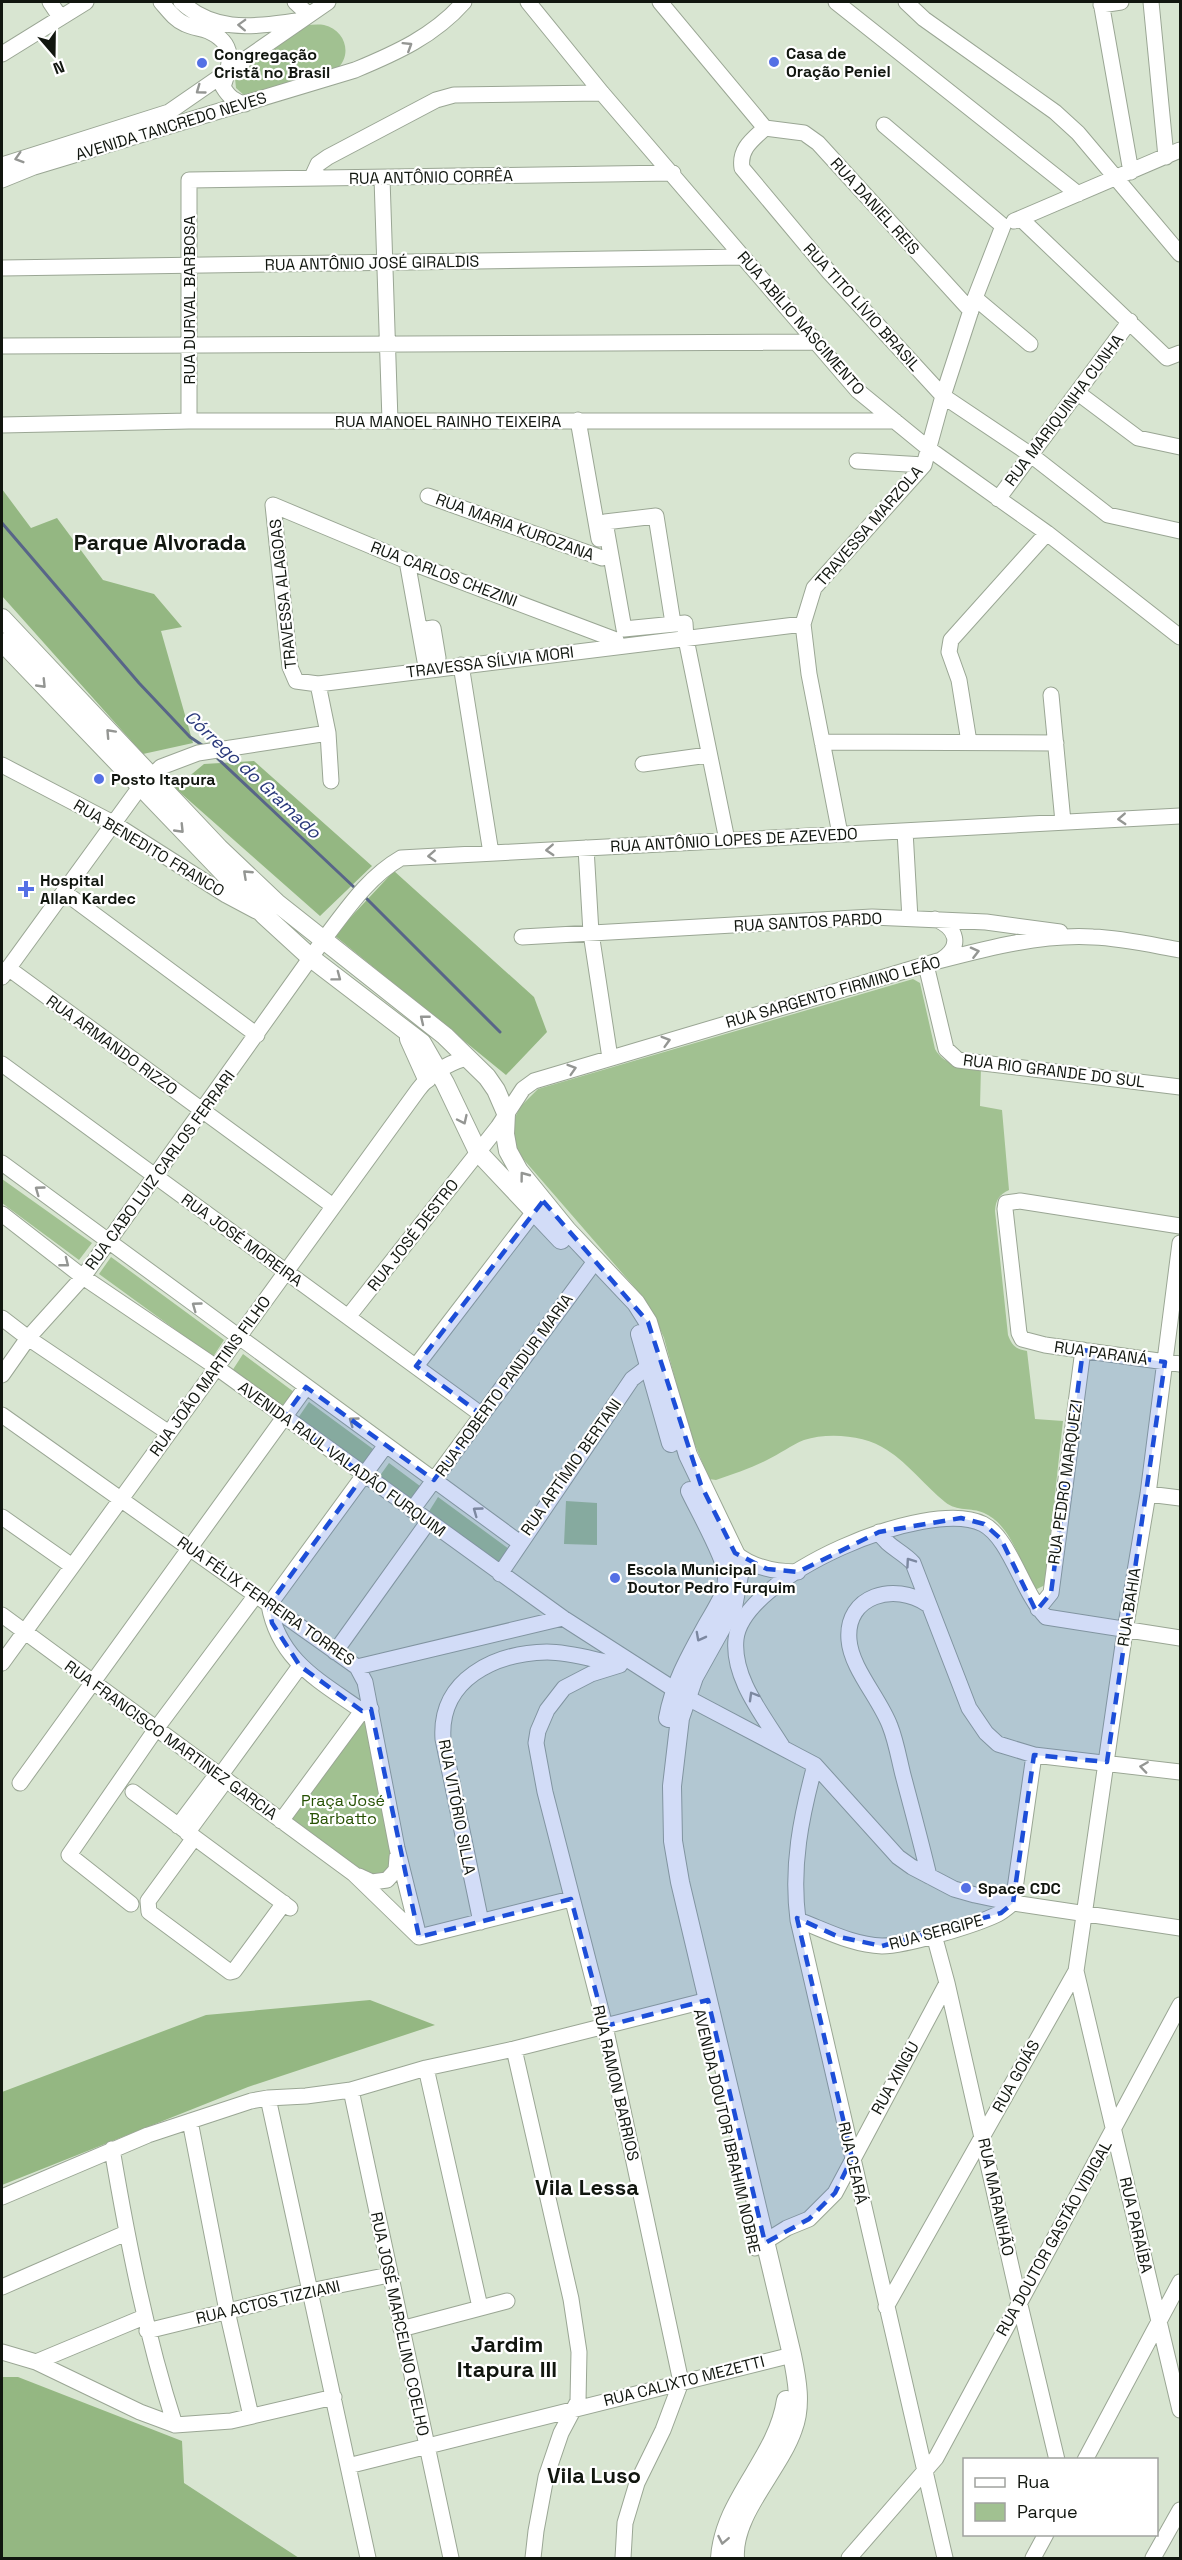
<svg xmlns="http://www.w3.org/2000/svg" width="1182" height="2560" viewBox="0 0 1182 2560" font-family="'Space Grotesk',sans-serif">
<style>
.green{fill:#a1c191}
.forest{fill:#94b782}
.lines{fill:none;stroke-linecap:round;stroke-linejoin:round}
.stream{stroke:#586588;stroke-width:3}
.minor-casing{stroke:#9aa694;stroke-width:17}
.major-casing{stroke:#9aa694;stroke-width:20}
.minor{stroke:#fff;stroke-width:15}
.major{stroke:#fff;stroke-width:18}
.oneway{stroke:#949693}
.marked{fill:#1d4ed8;fill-opacity:0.2;stroke:#1d4ed8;stroke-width:4.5;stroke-dasharray:12 8;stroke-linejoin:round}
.poi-dot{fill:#5470e5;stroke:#fff;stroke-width:2}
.labels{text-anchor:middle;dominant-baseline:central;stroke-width:4.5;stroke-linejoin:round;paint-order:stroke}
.poi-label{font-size:16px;font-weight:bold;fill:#11160f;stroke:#fff;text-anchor:start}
.street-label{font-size:16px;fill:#11160f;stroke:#fff}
.park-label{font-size:16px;fill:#265103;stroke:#fff}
.water-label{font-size:18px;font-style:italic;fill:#2a397b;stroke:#fff}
.district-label{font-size:22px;font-weight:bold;fill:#11160f;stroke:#fff}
</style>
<rect width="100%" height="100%" fill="#d8e5d1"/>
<path class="green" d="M 305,25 C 311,25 318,24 324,25 C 346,30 353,56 336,70 L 245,96 L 236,88 L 235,78 L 242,70 Z
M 913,979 L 920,983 L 935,1049 C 945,1067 963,1065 981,1067 L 980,1106 L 1002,1110 L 1009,1190 C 999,1195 996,1199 995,1211 L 1008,1335 C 1012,1346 1016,1349 1027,1351 L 1035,1419 L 1063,1421 L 1045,1585 L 1037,1589 L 1033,1588 C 1021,1563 1011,1525 984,1513 C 971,1507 957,1512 945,1502 C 925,1486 909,1464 887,1450 C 866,1435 828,1432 804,1440 C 791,1445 780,1454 767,1460 C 751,1468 733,1474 716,1480 L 709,1479 L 689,1430 L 664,1338 L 654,1315 L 636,1289 L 518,1153 L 509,1131 L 520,1107 L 538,1089 Z
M 2,1179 L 92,1243 L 79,1260 L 2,1203 Z
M 111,1257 L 224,1340 L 213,1357 L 99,1274 Z
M 243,1354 L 294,1392 L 283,1408 L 232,1371 Z
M 309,1402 L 373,1449 L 362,1465 L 298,1418 Z
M 389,1463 L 420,1486 L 410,1499 L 379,1477 Z
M 438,1497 L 509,1549 L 499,1564 L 428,1513 Z
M 566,1501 L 597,1503 L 597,1545 L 564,1544 Z
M 362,1718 L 367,1720 L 393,1854 L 389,1872 L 372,1878 L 287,1817 Z"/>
<path class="forest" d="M 2,489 L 31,528 L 57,518 L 103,580 L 154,594 L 182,627 L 161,631 L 193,743 L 143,754 L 2,596 Z
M 254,761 L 372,866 L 320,916 L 175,788 L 204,764 Z
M 394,871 L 534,997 L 547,1032 L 506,1075 L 334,935 Z
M 370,2000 L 435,2025 L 248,2087 L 2,2185 L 2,2092 L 206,2015 Z
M 2,2377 L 18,2377 L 182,2441 L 184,2483 L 299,2558 L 2,2558 Z"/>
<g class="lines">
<path class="stream" d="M 2,523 L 139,683 L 190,737 L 205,747
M 215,756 L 356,889
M 363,895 L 500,1032"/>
<defs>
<path id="minor" d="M 50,2 L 60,17
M 161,2 C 168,10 175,20 185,24 C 193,28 201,28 208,31 C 236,43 231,63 223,87 C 229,97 234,101 245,104
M 181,2 C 217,34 254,26 297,21
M 295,2 L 309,15
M 528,2 L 602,93 L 858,391 L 929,449 L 1047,533 L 1180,637
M 660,2 L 765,128 C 752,140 739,149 742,168 L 829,272 L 943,396 L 1031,455 L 1108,515 L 1180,531
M 836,2 L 1078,194
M 906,2 L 924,19 L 1055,112 L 1078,133 L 1180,254
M 1101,2 L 1131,172
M 1151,2 L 1166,157
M 1101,5 L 1121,2
M 2,54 L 86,2
M 884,125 L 1003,226
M 765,128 L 804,133 L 818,143 L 971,311
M 2,165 L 169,112 L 328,2
M 312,177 L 318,164 L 328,157 L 436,100 L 454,95 L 602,93
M 382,178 L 390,421
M 2,180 L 34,167 L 355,70 C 396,53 434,36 464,2
M 1021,219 L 1167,358 L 1180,353
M 1014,221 L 1180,150
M 2,268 L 743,257
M 975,298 L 1030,344
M 2,346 L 816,342
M 1078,393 L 1138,438 L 1180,447
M 578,420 L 599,539
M 189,421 L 189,180 L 673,173
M 2,425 L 189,421 L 895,421
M 857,461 L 924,465
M 428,496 L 602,558
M 998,499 L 1130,321
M 407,561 L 425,661 L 438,658 L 433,628 L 420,630
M 673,623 L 656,516 L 605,522 L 624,629 L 685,623 L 686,639 L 727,840
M 616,640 L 407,561 L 273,505 L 290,667 L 296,681 L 318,684 L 803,624
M 461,665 L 491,853
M 318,684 L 328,733 L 331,781
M 1051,695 L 1063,822
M 822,742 L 1056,743
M 969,742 L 959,680 L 949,652 L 951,640 L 1047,533
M 643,764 L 708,755
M 2,765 L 113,823 L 226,895 L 256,911
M 905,831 L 910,919
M 840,834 L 809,674 L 803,624 L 814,588 L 924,465 L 943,396 L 975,298 L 1003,226
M 586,848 L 591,933 L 610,1058
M 64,892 L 257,1035
M 935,919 C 957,928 963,946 941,960
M 522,937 L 872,917 L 986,922 L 1060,932
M 926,965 L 946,1049 L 958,1060 L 1180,1087
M 8,968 L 333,1206
M 2,977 L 140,787 L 161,767 L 198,753 L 328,733
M 2,1064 L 482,1415
M 2,1163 L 520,1543
M 2,1214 L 83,1277 L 216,1367 L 563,1618 L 686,1697 L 815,1765 L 898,1857 L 912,1867 L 954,1889 L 975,1895 L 1013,1903 L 1180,1928
M 1180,1226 L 1020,1201 L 1006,1203 L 1005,1209 L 1019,1333 L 1022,1339 L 1045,1345 L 1180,1364
M 1180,1243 L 1148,1494 L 1125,1631 L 1076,1971 L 1180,2410
M 348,1317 L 498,1127 L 523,1089 L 534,1081 L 938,961 C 988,948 1041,934 1093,937 C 1122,938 1152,945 1180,950
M 2,1318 L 28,1338 L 169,1433
M 416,1366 L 540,1204
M 2,1375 L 28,1338 L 83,1277 L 324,939 C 347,909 368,877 401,858 L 1180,816
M 2,1415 L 357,1667 L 365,1682 L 397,1848 L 419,1937
M 1148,1494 L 1180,1498
M 412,1510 L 596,1260
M 2,1517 L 72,1566
M 879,1532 C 886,1546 902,1551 913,1563 L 969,1708 L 986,1733 L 998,1744 L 1034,1755 L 1180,1772
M 735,1553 C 753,1568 775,1572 798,1572
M 500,1574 L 632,1379 L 649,1366
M 927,1604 C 895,1582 845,1595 849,1640 C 851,1668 880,1699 890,1726 C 896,1741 899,1759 903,1775 C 912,1809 921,1842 929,1876
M 1038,1609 L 1051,1593 L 1083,1350
M 2,1615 L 354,1874 L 419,1937
M 335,1652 L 428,1522
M 2,1663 L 418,1090 C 430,1074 446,1064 466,1058
M 620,1665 L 591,1674 L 564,1688 L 547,1710 L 538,1731 L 536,1743 L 545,1792 L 605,2026 L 681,2382 L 663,2430 L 637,2483 L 625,2523 L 623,2558
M 357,1667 L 563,1618
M 362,1711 C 320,1681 279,1661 269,1605 L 386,1445
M 782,1746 C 763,1715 732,1678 736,1639 C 743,1576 928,1496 983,1524 C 1010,1538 1022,1592 1046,1617 L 1180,1638
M 815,1765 C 801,1817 791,1866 798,1920 L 945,2558
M 220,1776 L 300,1666
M 20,1783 L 306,1387
M 133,1792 L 290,1908
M 281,1821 L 362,1711 L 371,1709
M 178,1826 L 217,1774
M 187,1833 L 226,1780
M 194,1838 L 148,1901 L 149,1912 L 230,1972 L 234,1971 L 284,1903
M 359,1876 L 372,1882 L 387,1880 L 396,1870 L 397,1857
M 1013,1903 L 1034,1755
M 131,1904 L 69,1855 L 156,1729 L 256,1595
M 798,1920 C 825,1930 852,1945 882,1946 C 906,1946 976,1925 998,1914 C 1004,1911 1008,1907 1013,1903
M 481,1922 L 443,1739 C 439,1679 495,1653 547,1652 C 570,1652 594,1660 616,1664
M 934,1935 L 947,1983 L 1019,2301 L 1057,2460
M 419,1937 L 571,1899
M 514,2049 L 571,2299 L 579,2352 L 578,2401 L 561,2433 L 546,2477 L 536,2531 L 533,2558
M 426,2068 L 480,2307
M 351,2090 L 451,2558
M 268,2098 L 368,2558
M 190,2121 L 227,2311 L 251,2416
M 112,2149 C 128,2243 146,2335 175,2425
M 2,2197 L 148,2135 L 251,2101 L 268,2098 L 306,2096 L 351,2090 L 426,2068 L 514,2049 L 708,2000
M 755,2248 L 787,2228 L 809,2219 L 835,2193 L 947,1983
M 2,2287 L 126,2233
M 886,2307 L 1076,1971
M 401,2329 L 507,2301
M 147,2331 L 310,2291 L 389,2275
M 2,2352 L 36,2362 L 140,2412 L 175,2425 L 231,2421 L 334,2397
M 36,2362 L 144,2317
M 1085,2460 L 1180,2282
M 348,2466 L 792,2355
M 849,2558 L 936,2458 L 1180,2005
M 1033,2558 L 1046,2534
M 1153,2558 L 1180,2510"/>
<path id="major" d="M 2,618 L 219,848 L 277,903 L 445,1036 L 487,1077 L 496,1090 L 506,1113 L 505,1134 L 508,1151 L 519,1171 L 567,1230 L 636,1303 L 648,1322 L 688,1455 L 735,1553 L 739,1575 L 733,1607 L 694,1677 L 680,1718 L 672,1786 L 673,1841 L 680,1882 L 792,2355 C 797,2379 802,2406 793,2429 C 779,2470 732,2514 735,2558
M 2,642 L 264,915 L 311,958 L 422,1043 L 445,1083 L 478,1152 L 561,1240
M 409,1039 L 427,1079
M 640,1334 L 671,1443
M 668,1718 C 674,1685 689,1658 705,1629 C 714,1612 728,1595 727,1575 C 727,1559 698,1508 690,1491
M 720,2558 C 724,2499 777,2459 786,2400"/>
</defs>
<use href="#minor" class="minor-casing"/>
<use href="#major" class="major-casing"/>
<use href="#minor" class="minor"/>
<use href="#major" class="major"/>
</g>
<defs><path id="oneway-chevron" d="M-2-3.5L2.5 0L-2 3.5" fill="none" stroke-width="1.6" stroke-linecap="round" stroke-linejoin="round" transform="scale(1.5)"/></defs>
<g class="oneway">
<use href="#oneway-chevron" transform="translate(242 25) rotate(-178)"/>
<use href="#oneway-chevron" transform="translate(408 46) rotate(-32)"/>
<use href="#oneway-chevron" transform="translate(200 90) rotate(144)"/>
<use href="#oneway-chevron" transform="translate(19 158) rotate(163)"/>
<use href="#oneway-chevron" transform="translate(42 684) rotate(46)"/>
<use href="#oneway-chevron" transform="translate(110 733) rotate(-133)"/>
<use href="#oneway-chevron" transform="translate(1122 819) rotate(177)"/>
<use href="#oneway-chevron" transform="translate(180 829) rotate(46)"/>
<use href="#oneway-chevron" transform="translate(550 850) rotate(177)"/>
<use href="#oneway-chevron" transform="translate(432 856) rotate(177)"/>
<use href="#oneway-chevron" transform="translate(247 874) rotate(-137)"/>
<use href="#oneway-chevron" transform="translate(975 952) rotate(-14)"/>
<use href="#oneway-chevron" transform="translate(337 977) rotate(37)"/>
<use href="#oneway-chevron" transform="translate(424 1019) rotate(-141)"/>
<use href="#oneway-chevron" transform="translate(666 1041) rotate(-16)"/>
<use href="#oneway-chevron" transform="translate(572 1069) rotate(-17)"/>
<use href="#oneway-chevron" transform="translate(463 1120) rotate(65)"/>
<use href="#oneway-chevron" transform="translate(524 1176) rotate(-127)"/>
<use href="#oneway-chevron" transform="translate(39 1190) rotate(-144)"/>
<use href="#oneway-chevron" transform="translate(65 1263) rotate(38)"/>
<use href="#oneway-chevron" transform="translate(196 1306) rotate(-144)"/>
<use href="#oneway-chevron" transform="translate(353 1421) rotate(-144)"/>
<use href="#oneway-chevron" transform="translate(477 1511) rotate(-144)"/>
<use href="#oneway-chevron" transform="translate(910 1562) rotate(-125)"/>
<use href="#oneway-chevron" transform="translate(700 1637) rotate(118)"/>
<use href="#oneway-chevron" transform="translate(753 1696) rotate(-120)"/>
<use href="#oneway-chevron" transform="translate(1144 1767) rotate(-172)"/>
<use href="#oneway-chevron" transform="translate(723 2540) rotate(101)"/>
</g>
<path class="marked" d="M 543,1201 L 648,1322 L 701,1485 L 735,1553 L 767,1569 L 798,1572 L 879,1532 L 961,1518 L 984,1524 L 1001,1539 L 1036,1611 L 1051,1593 L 1083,1350 L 1165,1362 L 1107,1762 L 1034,1755 L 1013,1903 L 1001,1913 L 882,1946 L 839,1937 L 797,1918 L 852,2158 L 835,2193 L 809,2219 L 765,2243 L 708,2000 L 605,2026 L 571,1899 L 419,1937 L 371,1709 L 362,1711 L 300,1666 L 272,1623 L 269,1605 L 364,1475 L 284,1417 L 306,1387 L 434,1480 L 482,1415 L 416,1366 Z"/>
<g class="poi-dot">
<circle cx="774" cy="62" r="6"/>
<circle cx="202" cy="63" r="6"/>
<circle cx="99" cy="779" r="6"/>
<path d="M23 880h6v6h6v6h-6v6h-6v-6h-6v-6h6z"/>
<circle cx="615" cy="1578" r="6"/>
<circle cx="966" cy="1888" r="6"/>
</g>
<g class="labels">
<g class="poi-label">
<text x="786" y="53">Casa de<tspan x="786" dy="18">Oração Peniel</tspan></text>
<text x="214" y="54">Congregação<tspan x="214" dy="18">Cristã no Brasil</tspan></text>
<text x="111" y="779">Posto Itapura</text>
<text x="40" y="880">Hospital<tspan x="40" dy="18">Allan Kardec</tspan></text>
<text x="627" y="1569">Escola Municipal<tspan x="627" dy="18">Doutor Pedro Furquim</tspan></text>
<text x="978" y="1888">Space CDC</text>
</g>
<g class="street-label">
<text transform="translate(171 126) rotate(-17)">AVENIDA TANCREDO NEVES</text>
<text transform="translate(431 177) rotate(-1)">RUA ANTÔNIO CORRÊA</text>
<text transform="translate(875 206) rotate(48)">RUA DANIEL REIS</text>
<text transform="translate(372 263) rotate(-1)">RUA ANTÔNIO JOSÉ GIRALDIS</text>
<text transform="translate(189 300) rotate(-90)">RUA DURVAL BARBOSA</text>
<text transform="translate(862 307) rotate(48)">RUA TITO LÍVIO BRASIL</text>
<text transform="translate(801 323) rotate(49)">RUA ABÍLIO NASCIMENTO</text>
<text transform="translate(1064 410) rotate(-53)">RUA MARIQUINHA CUNHA</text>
<text x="448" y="421">RUA MANOEL RAINHO TEIXEIRA</text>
<text transform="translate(869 526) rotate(-49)">TRAVESSA MARZOLA</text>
<text transform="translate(515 527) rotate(20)">RUA MARIA KUROZANA</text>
<text transform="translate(444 574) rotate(21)">RUA CARLOS CHEZINI</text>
<text transform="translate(283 594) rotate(-96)">TRAVESSA ALAGOAS</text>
<text transform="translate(490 662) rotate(-7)">TRAVESSA SÍLVIA MORI</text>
<text transform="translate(734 840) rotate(-3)">RUA ANTÔNIO LOPES DE AZEVEDO</text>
<text transform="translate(149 848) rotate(31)">RUA BENEDITO FRANCO</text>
<text transform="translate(808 922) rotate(-3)">RUA SANTOS PARDO</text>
<text transform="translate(833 992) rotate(-16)">RUA SARGENTO FIRMINO LEÃO</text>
<text transform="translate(112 1045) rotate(36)">RUA ARMANDO RIZZO</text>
<text transform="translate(1054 1071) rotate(7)">RUA RIO GRANDE DO SUL</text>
<text transform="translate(160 1170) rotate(-54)">RUA CABO LUIZ CARLOS FERRARI</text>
<text transform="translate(413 1235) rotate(-52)">RUA JOSÉ DESTRO</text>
<text transform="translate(242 1240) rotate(36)">RUA JOSÉ MOREIRA</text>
<text transform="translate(1101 1353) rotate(8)">RUA PARANÁ</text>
<text transform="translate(210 1376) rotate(-54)">RUA JOÃO MARTINS FILHO</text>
<text transform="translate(504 1385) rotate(-54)">RUA ROBERTO PANDUR MARIA</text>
<text transform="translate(342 1459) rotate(36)">AVENIDA RAUL VALADÃO FURQUIM</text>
<text transform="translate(571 1467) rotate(-55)">RUA ARTÍMIO BERTANI</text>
<text transform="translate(1065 1482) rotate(-82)">RUA PEDRO MARQUEZI</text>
<text transform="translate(266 1601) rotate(35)">RUA FÉLIX FERREIRA TORRES</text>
<text transform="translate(1129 1607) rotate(-81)">RUA BAHIA</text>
<text transform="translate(171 1740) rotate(36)">RUA FRANCISCO MARTINEZ GARCIA</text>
<text transform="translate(457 1807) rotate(79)">RUA VITÓRIO SILLA</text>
<text transform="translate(936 1932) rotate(-15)">RUA SERGIPE</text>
<text transform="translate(1016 2076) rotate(-61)">RUA GOIÁS</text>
<text transform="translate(895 2078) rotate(-61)">RUA XINGU</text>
<text transform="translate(616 2083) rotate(77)">RUA RAMON BARRIOS</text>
<text transform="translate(727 2131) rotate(77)">AVENIDA DOUTOR IBRAHIM NOBRE</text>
<text transform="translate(853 2163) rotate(77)">RUA CEARÁ</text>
<text transform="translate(996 2197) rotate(78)">RUA MARANHÃO</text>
<text transform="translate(1136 2225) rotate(77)">RUA PARAÍBA</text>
<text transform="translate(1054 2238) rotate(-61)">RUA DOUTOR GASTÃO VIDIGAL</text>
<text transform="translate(268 2302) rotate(-13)">RUA ACTOS TIZZIANI</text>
<text transform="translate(400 2324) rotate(78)">RUA JOSÉ MARCELINO COELHO</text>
<text transform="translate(684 2381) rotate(-14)">RUA CALIXTO MEZETTI</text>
</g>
<g class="park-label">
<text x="343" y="1800">Praça José<tspan x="343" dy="18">Barbatto</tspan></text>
</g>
<g class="water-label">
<text transform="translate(253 774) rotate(43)">Córrego do Gramado</text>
</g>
<g class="district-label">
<text x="160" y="542">Parque Alvorada</text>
<text x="587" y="2187">Vila Lessa</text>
<text x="507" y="2344">Jardim<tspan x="507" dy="25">Itapura III</tspan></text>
<text x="594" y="2475">Vila Luso</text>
</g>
</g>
<rect width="1182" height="2560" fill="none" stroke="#11160f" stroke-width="6"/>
<rect x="963" y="2458" width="195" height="78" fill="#ffffff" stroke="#a0a29f" stroke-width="1.5"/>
<rect x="975" y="2478" width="30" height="9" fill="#ffffff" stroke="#a0a29f" stroke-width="1.5"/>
<text x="1017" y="2488" font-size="18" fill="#11160f">Rua</text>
<rect x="975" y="2503" width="30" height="18" fill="#a1c191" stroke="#a0a29f" stroke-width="1.5"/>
<text x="1017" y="2518" font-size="18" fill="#11160f">Parque</text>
<g transform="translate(54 54) rotate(160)" stroke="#ffffff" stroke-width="4.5" paint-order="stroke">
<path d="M0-4.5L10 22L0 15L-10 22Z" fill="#11160f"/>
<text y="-9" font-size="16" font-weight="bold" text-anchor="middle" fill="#11160f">N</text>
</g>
</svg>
